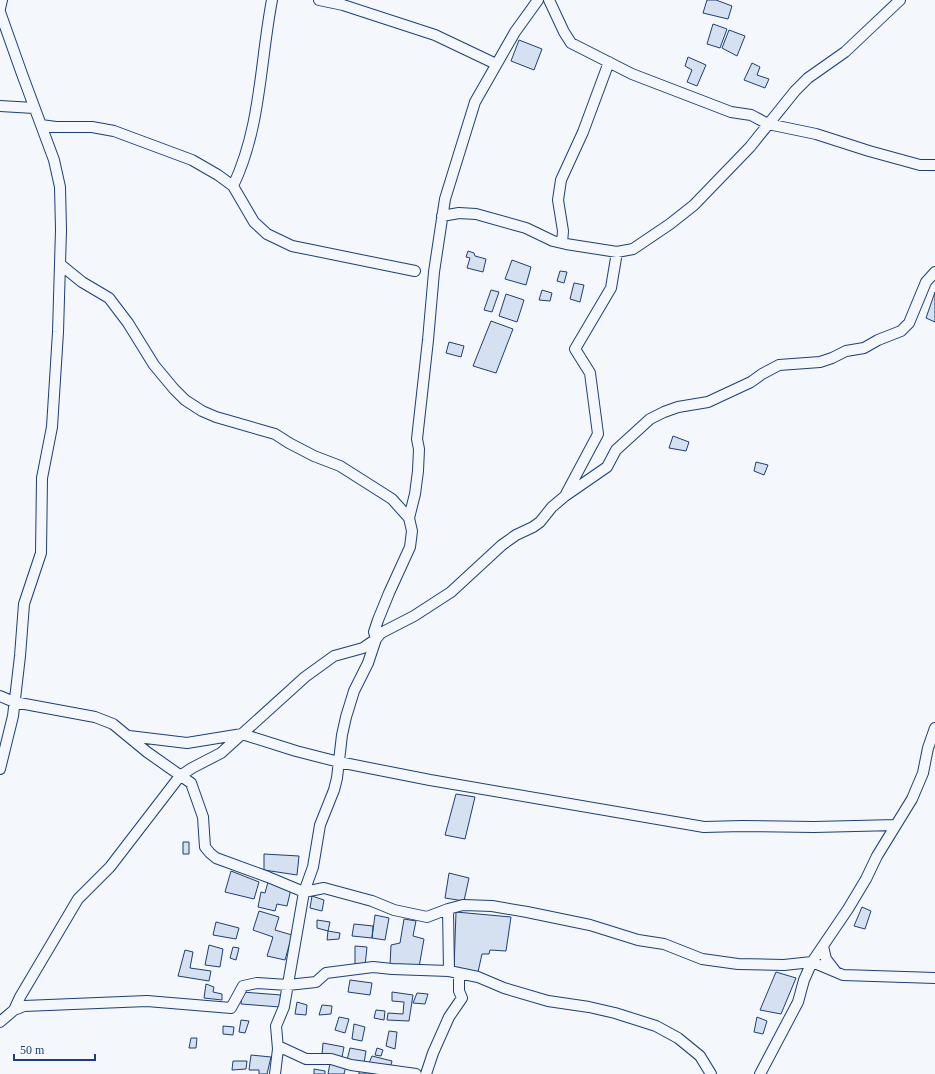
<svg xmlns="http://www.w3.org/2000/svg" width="935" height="1074" viewBox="0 0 935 1074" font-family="Georgia,serif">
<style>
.building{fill:#d5e0f0;stroke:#1d3f73}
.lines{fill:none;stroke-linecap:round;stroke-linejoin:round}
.minor-casing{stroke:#1d3f73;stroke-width:12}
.minor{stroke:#f4f7fb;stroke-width:10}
</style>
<rect width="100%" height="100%" fill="#f4f7fb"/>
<path class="building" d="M 707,0 L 716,0 L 732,6 L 728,19 L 703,13 Z
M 713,24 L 727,29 L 720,48 L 707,44 Z
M 729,30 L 745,36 L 737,56 L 722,48 Z
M 519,40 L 542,49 L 534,70 L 511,61 Z
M 688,57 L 706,65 L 697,86 L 687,82 L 692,70 L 685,66 Z
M 752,63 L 760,67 L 757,75 L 769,79 L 765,88 L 744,80 Z
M 468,251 L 474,253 L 475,256 L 486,259 L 483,272 L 467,268 L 470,258 L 466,257 Z
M 512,260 L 531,267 L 526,285 L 505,279 Z
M 560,271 L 567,272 L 564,283 L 557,281 Z
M 574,283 L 584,285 L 580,302 L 570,299 Z
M 491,290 L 499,292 L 492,312 L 484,310 Z
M 542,290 L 552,293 L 550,301 L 539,300 Z
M 935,292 L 935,322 L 926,318 Z
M 506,294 L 524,300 L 517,322 L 499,316 Z
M 491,321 L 513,329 L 496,373 L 473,366 Z
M 449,342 L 464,346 L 461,357 L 446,353 Z
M 673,436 L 689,442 L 686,451 L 669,448 Z
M 756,462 L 768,465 L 764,475 L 754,471 Z
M 456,794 L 475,797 L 465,839 L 445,835 Z
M 183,842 L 189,842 L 189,854 L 183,854 Z
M 264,854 L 299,856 L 297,875 L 264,870 Z
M 231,871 L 259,882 L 254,899 L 225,892 Z
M 449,873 L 469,878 L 464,901 L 445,898 Z
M 268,882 L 291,889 L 287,906 L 277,904 L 275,911 L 258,907 L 261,892 L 265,893 Z
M 312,896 L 324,900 L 322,911 L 310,908 Z
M 862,907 L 871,911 L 865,929 L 854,926 Z
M 259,911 L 279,917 L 275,930 L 292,935 L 285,960 L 267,956 L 273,937 L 253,930 Z
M 456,912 L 511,917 L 506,951 L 490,950 L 489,954 L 482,954 L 478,972 L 454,968 Z
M 375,915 L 389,918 L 385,940 L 372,938 Z
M 404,919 L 416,921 L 413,936 L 424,939 L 419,967 L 390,965 L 391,945 L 400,943 Z
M 317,920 L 330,922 L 328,931 L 317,928 Z
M 216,922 L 239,928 L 236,939 L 213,935 Z
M 354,924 L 373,926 L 372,938 L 352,936 Z
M 328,931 L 340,933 L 339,939 L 327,940 Z
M 209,945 L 223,949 L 220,967 L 205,965 Z
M 355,946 L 367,947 L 365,966 L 355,965 Z
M 233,947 L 239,948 L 236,960 L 230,958 Z
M 185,950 L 193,952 L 190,968 L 211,971 L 209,981 L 178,976 Z
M 776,972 L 796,978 L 781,1014 L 760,1010 Z
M 350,980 L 372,983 L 370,995 L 348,992 Z
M 206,984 L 214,987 L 213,992 L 222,994 L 222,1000 L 204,998 Z
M 242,992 L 281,995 L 280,1007 L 241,1004 Z
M 392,992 L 413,995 L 409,1021 L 387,1020 L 388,1013 L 403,1014 L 404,1002 L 392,1001 Z
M 417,993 L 428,994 L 425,1004 L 413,1003 Z
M 297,1002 L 307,1005 L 306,1015 L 295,1014 Z
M 322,1005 L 332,1006 L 331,1014 L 319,1015 Z
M 376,1010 L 385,1011 L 384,1020 L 374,1018 Z
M 339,1017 L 349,1019 L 345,1033 L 335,1030 Z
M 757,1017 L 767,1021 L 763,1034 L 754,1032 Z
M 241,1020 L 249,1021 L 245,1033 L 239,1032 Z
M 354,1024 L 365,1027 L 362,1041 L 352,1039 Z
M 223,1026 L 234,1027 L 233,1035 L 223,1034 Z
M 389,1031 L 397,1032 L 395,1049 L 386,1046 Z
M 191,1038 L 197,1038 L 196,1048 L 189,1048 Z
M 323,1043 L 344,1047 L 342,1057 L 322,1055 Z
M 350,1048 L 366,1051 L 364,1063 L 347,1060 Z
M 377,1048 L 383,1050 L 381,1056 L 375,1055 Z
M 251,1055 L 271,1057 L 267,1074 L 259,1074 L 259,1070 L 249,1070 Z
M 372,1056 L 392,1061 L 390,1069 L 369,1063 Z
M 233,1061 L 247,1061 L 246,1069 L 232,1070 Z
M 330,1063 L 346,1066 L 344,1074 L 328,1074 Z
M 314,1069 L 325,1071 L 325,1074 L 314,1074 Z
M 359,1070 L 378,1073 L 378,1074 L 359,1074 Z"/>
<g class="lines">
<defs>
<path id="minor" d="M 319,0 L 343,5 L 435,35 L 496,64
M 549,0 L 564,32 L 571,43 L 632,74 L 731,112 L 751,115 L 768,124 L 816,134 L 869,151 L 920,165 L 935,165
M 0,9 L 2,0
M 0,12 L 22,74 L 54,160 L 60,187 L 61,230 L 58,332 L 52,427 L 42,478 L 41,553 L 24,604 L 20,656 L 13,716 L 0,769
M 0,106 L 34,108
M 41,125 L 56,127 L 92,127 L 114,131 L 192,160 L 218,175 L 233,186 L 254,222 L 267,234 L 292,246 L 415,271
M 233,186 C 261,128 260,62 272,0
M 442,216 L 459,213 L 476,214 L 526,228 L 553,241 L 566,244 L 617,252 L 633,249 L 670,224 L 694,205 L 750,147 L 795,91 L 808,78 L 845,52 L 900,0
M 562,243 L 563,231 L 558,200 L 561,180 L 583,132 L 609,62
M 61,265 L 82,282 L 109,298 L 128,323 L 154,365 L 174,389 L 185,400 L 202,411 L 216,417 L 275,434 L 289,443 L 314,456 L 340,466 L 392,499 L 409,518
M 566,494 L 598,434 L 590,373 L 575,349 L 611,288 L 617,252
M 0,696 L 14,702 L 95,717 L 113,724 L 147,752 L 191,783 L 203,817 L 205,847 L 210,853 L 216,858 L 268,877 L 304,892 L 324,888 L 372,901 L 394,910 L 427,917 L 448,909
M 129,736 L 187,743 L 242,734 L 296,751 L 339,762 L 430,780 L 704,827 L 742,826 L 814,827 L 896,825
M 823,946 L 826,959 L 836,972
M 449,971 L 448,909 L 463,905 L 492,906 L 527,912 L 590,925 L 638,940 L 664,944 L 702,959 L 738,964 L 784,965 L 812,962 L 843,975 L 935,978
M 14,1010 L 20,997 L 78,899 L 110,867 L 180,776 L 192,768 L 221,753 L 305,677 L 334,656 L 363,648 L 376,639 L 381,633 L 414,616 L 451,592 L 502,545 L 516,535 L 533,527 L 540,522 L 552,507 L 565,496 L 607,467 L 616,450 L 650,419 L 664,412 L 678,407 L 708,402 L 751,382 L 762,374 L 779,365 L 820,362 L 832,358 L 846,351 L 864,348 L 878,340 L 901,331 L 909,323 L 926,282 L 935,272
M 0,1022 L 14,1010 L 24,1006 L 147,1001 L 231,1008 L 243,986 L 257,983 L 288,985 L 316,982 L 326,973 L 373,967 L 392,969 L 449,971 L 478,977 L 504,988 L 548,1001 L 589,1007 L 615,1013 L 656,1026 L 678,1038 L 700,1056 L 711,1074
M 278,1046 L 306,1059 L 331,1059 L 351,1065 L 416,1074
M 275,1074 L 278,1049 L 276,1026 L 284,1007 L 304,892 L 313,867 L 320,825 L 334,790 L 337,778 L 342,735 L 346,717 L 354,691 L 368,663 L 376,639 L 374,632 L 378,620 L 389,593 L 410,547 L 412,531 L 409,518 L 415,494 L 418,471 L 419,449 L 417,439 L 428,340 L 434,272 L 445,199 L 475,102 L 515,32 L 538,0
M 426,1074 L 433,1053 L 449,1017 L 462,998 L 459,991 L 459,973
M 760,1074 L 798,1002 L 804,980 L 812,962 L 848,909 L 866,879 L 877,856 L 912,799 L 923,773 L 928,748 L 935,728"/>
</defs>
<use href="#minor" class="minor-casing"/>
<use href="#minor" class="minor"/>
</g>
<path d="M14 1054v6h81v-6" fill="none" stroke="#1d3f73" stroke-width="2"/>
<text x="20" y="1054" font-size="12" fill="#1d3f73" stroke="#f4f7fb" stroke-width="3" paint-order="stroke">50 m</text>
</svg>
